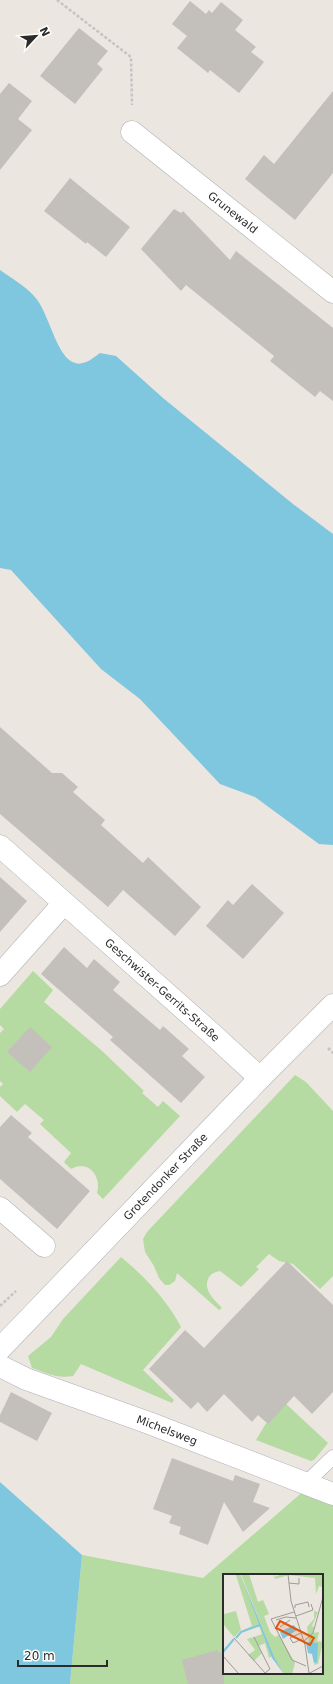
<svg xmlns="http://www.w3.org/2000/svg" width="333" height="1684" viewBox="0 0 333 1684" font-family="'DejaVu Sans',sans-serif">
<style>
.green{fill:#b5daa2;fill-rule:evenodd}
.water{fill:#7fc6df}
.building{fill:#c3bfbb}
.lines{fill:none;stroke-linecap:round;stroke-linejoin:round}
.lane-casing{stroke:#afb1b9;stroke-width:15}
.street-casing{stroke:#afb1b9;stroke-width:23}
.secondary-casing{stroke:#afb1b9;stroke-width:23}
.path{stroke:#c4c4c4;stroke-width:2.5;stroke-dasharray:3 2;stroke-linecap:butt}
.lane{stroke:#fff;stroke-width:14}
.street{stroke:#fff;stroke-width:22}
.secondary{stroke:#fff;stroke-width:22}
.labels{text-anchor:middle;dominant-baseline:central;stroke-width:3;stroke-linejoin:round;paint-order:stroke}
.street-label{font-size:11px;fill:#2b2b2b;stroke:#fff}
.inset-river{fill:none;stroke:#7fc6df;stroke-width:2}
.inset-road{fill:none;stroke:#9e9b97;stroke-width:1}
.view{fill:#df570e;fill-opacity:0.15;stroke:#df570e;stroke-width:2}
.inset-edge{fill:none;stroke:#2b2b2b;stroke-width:2}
</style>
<rect width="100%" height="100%" fill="#ebe6df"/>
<path class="green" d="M 33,971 L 53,990 L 44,1002 L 101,1050 L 144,1091 L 142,1093 L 158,1107 L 163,1101 L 180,1116 L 103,1199 L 97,1193 C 102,1176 88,1159 71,1169 L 64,1162 L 71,1153 L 40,1124 L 44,1120 L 25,1104 L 17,1112 L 0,1096 L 0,1087 L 3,1084 L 0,1081 L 0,1033 L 4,1029 L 0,1025 L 0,1009 Z
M 295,1075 L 306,1082 L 333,1111 L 333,1276 L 320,1289 L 293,1264 L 279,1261 L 269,1254 L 256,1267 L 259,1269 L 241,1287 L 220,1271 C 215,1272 212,1273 209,1277 C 202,1290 214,1299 222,1308 L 219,1310 L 177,1273 L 175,1281 L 169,1285 L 165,1285 L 159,1278 L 154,1266 L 145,1252 L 143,1239 L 147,1232 Z
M 121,1257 C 143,1275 168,1301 181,1327 L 143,1370 L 174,1400 L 172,1403 L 81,1364 L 73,1376 C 57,1379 46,1373 32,1368 L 28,1356 L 51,1337 L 63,1319 Z
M 285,1403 L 328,1443 L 314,1460 L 311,1461 L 256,1440 L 265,1425 Z
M 305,1490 L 333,1491 L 333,1684 L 70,1684 L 82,1555 L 203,1578 ZM 224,1575 L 322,1575 L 322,1673 L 224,1673 Z"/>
<path class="water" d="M 0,270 C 11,278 25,286 34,296 C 49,311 56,358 75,363 C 84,366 93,358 100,353 L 116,356 L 163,398 L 293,504 L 333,534 L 333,845 L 319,844 L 255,797 L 220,784 L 140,699 L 101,669 L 11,570 L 0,568 Z
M 0,1482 L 82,1555 L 70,1684 L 0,1684 Z"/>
<path class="building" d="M 190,1 L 206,14 L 209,10 L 212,13 L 221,2 L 243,20 L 235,30 L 256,47 L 251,52 L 264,62 L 239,93 L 210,70 L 208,73 L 177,48 L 187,36 L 172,24 Z
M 79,28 L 108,51 L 97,64 L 103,69 L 75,104 L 40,76 Z
M 9,83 L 32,101 L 18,119 L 32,130 L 0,170 L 0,94 Z
M 333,91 L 333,173 L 295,220 L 245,179 L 264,155 L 274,164 Z
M 70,178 L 130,227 L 106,257 L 87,242 L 86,244 L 44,211 Z
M 174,209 L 181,213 L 183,211 L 230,260 L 236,251 L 333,328 L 333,401 L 320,391 L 315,397 L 270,361 L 274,356 L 186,285 L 181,291 L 141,249 Z
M 0,727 L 52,773 L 62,773 L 78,787 L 73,792 L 105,820 L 101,825 L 143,863 L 148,857 L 201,907 L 175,936 L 123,890 L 108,907 L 0,814 Z
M 0,877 L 27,901 L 0,932 Z
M 252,884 L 284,913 L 243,959 L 206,926 L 228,900 L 233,905 Z
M 64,947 L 87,968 L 94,959 L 120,982 L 113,990 L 160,1030 L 163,1026 L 189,1049 L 182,1056 L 205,1077 L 181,1103 L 110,1040 L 113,1037 L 41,974 Z
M 30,1027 L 52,1047 L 30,1072 L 7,1052 Z
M 11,1115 L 32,1133 L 28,1137 L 90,1191 L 57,1229 L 0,1179 L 0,1127 Z
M 287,1261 L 333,1305 L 333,1392 L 312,1414 L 294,1396 L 268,1424 L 258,1415 L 252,1422 L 224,1394 L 207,1412 L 198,1402 L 191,1409 L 149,1369 L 185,1330 L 204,1348 Z
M 11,1392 L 52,1413 L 37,1441 L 0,1422 L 0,1415 Z
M 172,1458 L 233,1481 L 235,1475 L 260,1484 L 253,1502 L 270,1508 L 243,1532 L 224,1502 L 208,1545 L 179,1534 L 181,1527 L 169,1523 L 172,1516 L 153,1509 Z
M 218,1650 L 218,1653 L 224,1651 L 224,1684 L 188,1684 L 182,1660 Z"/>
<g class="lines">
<defs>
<path id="lane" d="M 306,1483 L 333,1457"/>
<g id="street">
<path id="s1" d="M 132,132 L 333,292"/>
<path id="s2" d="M 0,846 L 211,1033 L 260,1078"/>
<path d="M 0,975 L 64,903"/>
<path d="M 0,1208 L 44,1246"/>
<path id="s3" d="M 0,1366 L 26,1379 L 149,1423 L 333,1494"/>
</g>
<g id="secondary">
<path id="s4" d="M 0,1349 L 260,1078 L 333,1005"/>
</g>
</defs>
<use href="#lane" class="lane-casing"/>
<use href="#street" class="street-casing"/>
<use href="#secondary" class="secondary-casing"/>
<path class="path" d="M 57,0 L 131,57 L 132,105
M 328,1048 L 333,1053
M 0,1306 L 16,1291"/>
<use href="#lane" class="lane"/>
<use href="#street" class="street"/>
<use href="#secondary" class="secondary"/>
</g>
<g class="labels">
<g class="street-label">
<text stroke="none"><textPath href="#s1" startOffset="129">Grunewald</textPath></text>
<text stroke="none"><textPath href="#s2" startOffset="217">Geschwister-Gerrits-Straße</textPath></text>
<text stroke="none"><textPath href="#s4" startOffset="239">Grotendonker Straße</textPath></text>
<text stroke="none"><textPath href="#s3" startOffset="179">Michelsweg</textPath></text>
</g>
</g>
<g transform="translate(223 1574)">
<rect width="100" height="100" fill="#ebe6df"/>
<path d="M 17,0 L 49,82 L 46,84 L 42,69 L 36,72 L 31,63 L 39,60 L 36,52 L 18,58 L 0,77 L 18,57 L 29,52 L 13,1 ZM 18,0 L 26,0 L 35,28 L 40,26 L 46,40 L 41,42 L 47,58 L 52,63 L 56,61 L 72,89 L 69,100 L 61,100 L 52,86 ZM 50,0 L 52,3 L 59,0 L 100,0 L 100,13 L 96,12 L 93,20 L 92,4 L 66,1 L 52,5 ZM 0,24 L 1,40 L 13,37 L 18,56 L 11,63 L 0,50 ZM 91,37 L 95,38 L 89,52 L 91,53 L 90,59 L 96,58 L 94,67 L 100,68 L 95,90 L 91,91 L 94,79 L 86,68 L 84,53 L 91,45 ZM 31,63 L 39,79 L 31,87 L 25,81 L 32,76 L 24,65 Z" fill="#b5daa2"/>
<path d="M 17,0 L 52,85 L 61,100 L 49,84 ZM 71,51 L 74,56 L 60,65 L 57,58 ZM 86,68 L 95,69 L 94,88 L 91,89 L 89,80 L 85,79 L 83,69 Z" fill="#7fc6df"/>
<path class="inset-river" d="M 13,64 L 18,58 L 37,51M 0,78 L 11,65"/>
<path class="inset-road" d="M 65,0 L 68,27 L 82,71 L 86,99M 66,9 L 76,10 L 76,4M 72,34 L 72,31 L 85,28 L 86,33M 71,38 L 48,45 L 69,86 L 83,92M 73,42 L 90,36 L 88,30M 53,46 L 63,43 L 73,44M 57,53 L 67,46M 78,59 L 67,64 L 70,69 L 79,65M 31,63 L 47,95 L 42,99M 11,64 L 43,100M 81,67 L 90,59 L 100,23M 0,82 L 16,100M 85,100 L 100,92"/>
<path class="view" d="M 57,47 L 91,64 L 87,71 L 53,54 Z"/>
<rect width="100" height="100" class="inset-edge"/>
</g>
<g transform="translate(36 36) rotate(64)" stroke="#ffffff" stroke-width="3" paint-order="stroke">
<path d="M0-3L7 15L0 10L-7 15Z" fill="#2b2b2b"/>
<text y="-6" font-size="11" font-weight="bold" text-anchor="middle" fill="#2b2b2b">N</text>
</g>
<path d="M18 1660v6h89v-6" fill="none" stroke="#2b2b2b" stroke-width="2"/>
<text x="24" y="1660" font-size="12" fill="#2b2b2b" stroke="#ffffff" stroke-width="3" paint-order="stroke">20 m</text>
</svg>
